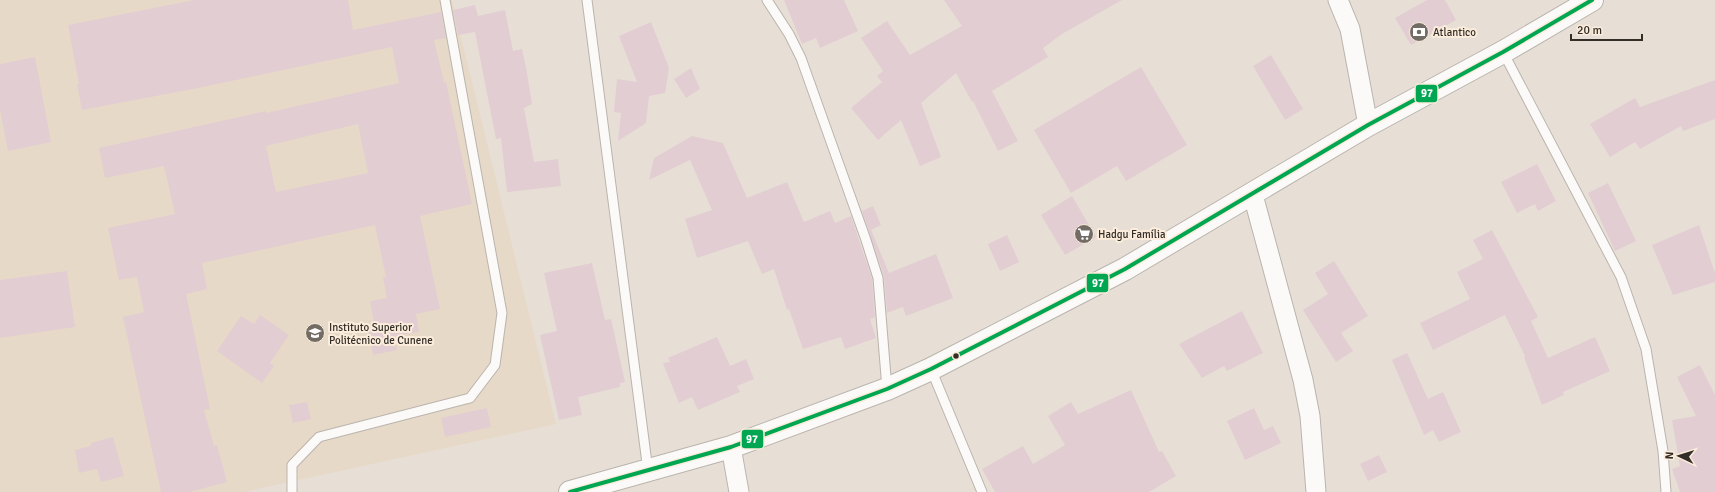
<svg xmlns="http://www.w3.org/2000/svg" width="1715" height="492" viewBox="0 0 1715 492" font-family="Signika,sans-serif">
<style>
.built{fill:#e7d9c8}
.building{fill:#e2cdd2;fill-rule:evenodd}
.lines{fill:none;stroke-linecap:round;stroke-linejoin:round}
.lane-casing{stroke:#bab4ad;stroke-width:11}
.street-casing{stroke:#bab4ad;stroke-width:21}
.primary-casing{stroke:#bab4ad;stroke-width:24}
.lane{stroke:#fbfaf9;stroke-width:9}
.street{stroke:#fbfaf9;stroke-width:19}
.primary{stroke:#fbfaf9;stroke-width:22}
.bus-1-casing{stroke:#fbecdc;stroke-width:7}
.bus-1{stroke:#00a651;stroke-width:4}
.bus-dot{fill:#332e27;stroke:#fbecdc;stroke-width:1.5}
.labels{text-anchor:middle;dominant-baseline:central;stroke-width:4;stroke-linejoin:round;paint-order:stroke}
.poi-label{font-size:11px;fill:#332e27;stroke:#fbecdc;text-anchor:start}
.line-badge{stroke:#fbecdc;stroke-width:1.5}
.badge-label{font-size:11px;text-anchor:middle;font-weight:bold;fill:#fff}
</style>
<rect width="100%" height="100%" fill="#e7dfd6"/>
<path class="built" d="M 0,0 L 452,0 L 556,424 L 244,492 L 0,492 Z"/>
<path class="building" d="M 194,0 L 348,0 L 353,30 L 441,12 L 446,38 L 434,40 L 444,82 L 446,82 L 472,204 L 420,216 L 440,309 L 416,314 L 419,332 L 394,336 L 397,350 L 373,355 L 368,328 L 375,327 L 370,301 L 387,298 L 383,278 L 386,277 L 375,225 L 202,263 L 207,289 L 186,294 L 210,409 L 204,410 L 214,446 L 217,445 L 227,482 L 190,492 L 161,492 L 123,317 L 144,312 L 137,277 L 119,280 L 108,228 L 175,214 L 164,166 L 105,178 L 99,148 L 266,111 L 266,113 L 399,83 L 392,47 L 193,89 L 82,110 L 77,84 L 79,84 L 68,25 ZM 358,124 L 368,173 L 276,192 L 266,146 Z
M 784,0 L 844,0 L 858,31 L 820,48 L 816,38 L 802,44 Z
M 944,0 L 1122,0 L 1062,34 L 1043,48 L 1048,57 L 992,91 L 1018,141 L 998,151 L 973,101 L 972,102 L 956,73 L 921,103 L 941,157 L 920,166 L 901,120 L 878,140 L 851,108 L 882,82 L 877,76 L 883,71 L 861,38 L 887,21 L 910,55 L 962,26 Z
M 1427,0 L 1445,0 L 1456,20 L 1411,45 L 1395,18 Z
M 475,5 L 478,16 L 505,10 L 513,51 L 522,49 L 526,67 L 532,104 L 524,108 L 534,162 L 558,159 L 561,186 L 507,192 L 501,138 L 496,139 L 475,32 L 458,35 L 453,10 Z
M 651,22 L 669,68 L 665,93 L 649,96 L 646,123 L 618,141 L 621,113 L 614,112 L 617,79 L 637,82 L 619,36 Z
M 1271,55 L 1303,109 L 1285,120 L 1253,66 Z
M 35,57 L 51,142 L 8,151 L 0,109 L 0,64 Z
M 1141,67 L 1187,145 L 1126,181 L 1117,166 L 1071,193 L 1034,130 Z
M 691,68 L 700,89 L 686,98 L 674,79 Z
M 1715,80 L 1715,119 L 1683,131 L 1681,126 L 1640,149 L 1635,142 L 1610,157 L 1590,124 L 1635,98 L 1640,107 Z
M 692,136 L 723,143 L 747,198 L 787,182 L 804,222 L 830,211 L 835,223 L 851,216 L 872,279 L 875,317 L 870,319 L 876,338 L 845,349 L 841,337 L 803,349 L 789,309 L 787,310 L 774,269 L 762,274 L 748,241 L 697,258 L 685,219 L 712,210 L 690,160 L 649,180 L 654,158 Z
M 1537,164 L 1556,201 L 1538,211 L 1535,204 L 1517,213 L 1501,182 Z
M 1608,183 L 1636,241 L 1615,251 L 1588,193 Z
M 1072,196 L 1096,237 L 1065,255 L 1041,215 Z
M 873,206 L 881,225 L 871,230 L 889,273 L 936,254 L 953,298 L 906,316 L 903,307 L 887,313 L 884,276 L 862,211 Z
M 1699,225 L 1715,273 L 1715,282 L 1673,295 L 1652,245 Z
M 1492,230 L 1538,317 L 1531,321 L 1547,356 L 1548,358 L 1595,337 L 1610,371 L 1563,392 L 1564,395 L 1542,405 L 1524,357 L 1525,356 L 1505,315 L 1433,350 L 1420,323 L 1470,299 L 1457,272 L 1483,259 L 1473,240 Z
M 1007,235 L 1019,262 L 1000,271 L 988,244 Z
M 1334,261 L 1368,316 L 1341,333 L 1353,351 L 1336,362 L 1303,310 L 1328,294 L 1315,273 Z
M 592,263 L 605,320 L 611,319 L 625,382 L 620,383 L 620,387 L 578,397 L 582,415 L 559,420 L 540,335 L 557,331 L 544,273 Z
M 67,271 L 75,327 L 0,338 L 0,280 Z
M 1242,311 L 1263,353 L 1227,371 L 1224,366 L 1202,378 L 1179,344 Z
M 260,315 L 289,335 L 270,363 L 274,366 L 262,383 L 217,351 L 241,316 L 254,324 Z
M 717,337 L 730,366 L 746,359 L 754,379 L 737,386 L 740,392 L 698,410 L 692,397 L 679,403 L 663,363 L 670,362 L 668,358 Z
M 1407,353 L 1428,399 L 1443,392 L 1461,432 L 1439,442 L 1433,430 L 1424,435 L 1392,360 Z
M 1700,365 L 1715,395 L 1715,492 L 1680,492 L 1672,469 L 1680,466 L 1672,420 L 1696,416 L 1677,377 Z
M 1131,390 L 1159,452 L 1162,451 L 1176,476 L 1149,492 L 995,492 L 982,469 L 1023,446 L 1033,464 L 1065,445 L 1048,416 L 1071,402 L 1078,414 Z
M 307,402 L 311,419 L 293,423 L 289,405 Z
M 487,408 L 491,427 L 445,437 L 441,418 Z
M 1254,408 L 1264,430 L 1273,426 L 1281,443 L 1245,460 L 1227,421 Z
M 113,437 L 124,476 L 101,482 L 97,469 L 79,473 L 75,450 L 91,446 L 91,443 Z
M 1379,455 L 1387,472 L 1368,481 L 1360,464 Z"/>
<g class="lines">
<defs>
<path id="lane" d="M 587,0 L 648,471
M 767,0 L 789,34 L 801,58 L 866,240 L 878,278 L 887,389
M 1503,52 L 1621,277 L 1646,349 L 1663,451 L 1666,492
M 931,369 L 982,492
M 292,492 L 292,465 L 319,437 L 470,398 L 495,365 L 502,313 L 445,0"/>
<path id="street" d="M 1338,0 L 1350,29 L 1368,125
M 1253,195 L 1303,380 L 1310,416 L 1316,492
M 731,447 L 739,492"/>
<path id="primary" d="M 570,492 L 731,447 L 887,389 L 931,369 L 1125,269 L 1368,125 L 1503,52 L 1592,0"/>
</defs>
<use href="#lane" class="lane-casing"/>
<use href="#street" class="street-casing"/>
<use href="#primary" class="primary-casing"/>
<use href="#lane" class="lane"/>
<use href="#street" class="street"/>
<use href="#primary" class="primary"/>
<defs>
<path id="bus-1" d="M 570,492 L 731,447 L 887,389 L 931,369 L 1125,269 L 1368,125 L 1503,52 L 1592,0"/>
</defs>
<use href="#bus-1" class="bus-1-casing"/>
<use href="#bus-1" class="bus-1"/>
</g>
<defs>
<symbol id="bank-disc" viewBox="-11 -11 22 22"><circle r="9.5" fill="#726c64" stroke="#fbecdc"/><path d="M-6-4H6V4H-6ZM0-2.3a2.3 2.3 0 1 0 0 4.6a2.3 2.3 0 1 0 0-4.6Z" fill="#fff"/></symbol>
<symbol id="supermarket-disc" viewBox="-11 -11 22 22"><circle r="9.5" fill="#726c64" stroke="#fbecdc"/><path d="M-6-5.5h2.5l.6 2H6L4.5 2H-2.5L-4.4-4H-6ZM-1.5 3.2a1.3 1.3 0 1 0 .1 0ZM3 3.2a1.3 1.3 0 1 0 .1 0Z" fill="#fff"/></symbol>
<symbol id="university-disc" viewBox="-11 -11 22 22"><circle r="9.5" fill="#726c64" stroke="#fbecdc"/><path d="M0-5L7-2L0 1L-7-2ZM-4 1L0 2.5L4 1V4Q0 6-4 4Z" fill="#fff"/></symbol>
</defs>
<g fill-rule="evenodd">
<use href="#bank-disc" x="1408" y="21" width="22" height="22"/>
<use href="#supermarket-disc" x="1073" y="223" width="22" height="22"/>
<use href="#university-disc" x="304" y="322" width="22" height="22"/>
</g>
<circle class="bus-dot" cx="956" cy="356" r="3.5"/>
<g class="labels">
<g class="poi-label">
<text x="1433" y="32">Atlantico</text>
<text x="1098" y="234">Hadgu Família</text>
<text x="329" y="327">Instituto Superior<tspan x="329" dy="13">Politécnico de Cunene</tspan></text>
</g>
</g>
<g class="line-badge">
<rect x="1415" y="84" width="23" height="19" rx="4" fill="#00a651"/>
<rect x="1086" y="273" width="23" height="20" rx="4" fill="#00a651"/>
<rect x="741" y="429" width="23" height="20" rx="4" fill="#00a651"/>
</g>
<g class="badge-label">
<text x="1427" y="97">97</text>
<text x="1098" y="287">97</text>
<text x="752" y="443">97</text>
</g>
<g transform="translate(1679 456) rotate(274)" stroke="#fbecdc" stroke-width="3" paint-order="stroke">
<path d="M0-3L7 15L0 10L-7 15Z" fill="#332e27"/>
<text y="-6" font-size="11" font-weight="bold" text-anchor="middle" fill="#332e27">N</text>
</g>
<path d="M1571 34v6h71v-6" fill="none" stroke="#332e27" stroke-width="2"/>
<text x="1577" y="34" font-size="12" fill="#332e27" stroke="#fbecdc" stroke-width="3" paint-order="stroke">20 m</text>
</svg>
